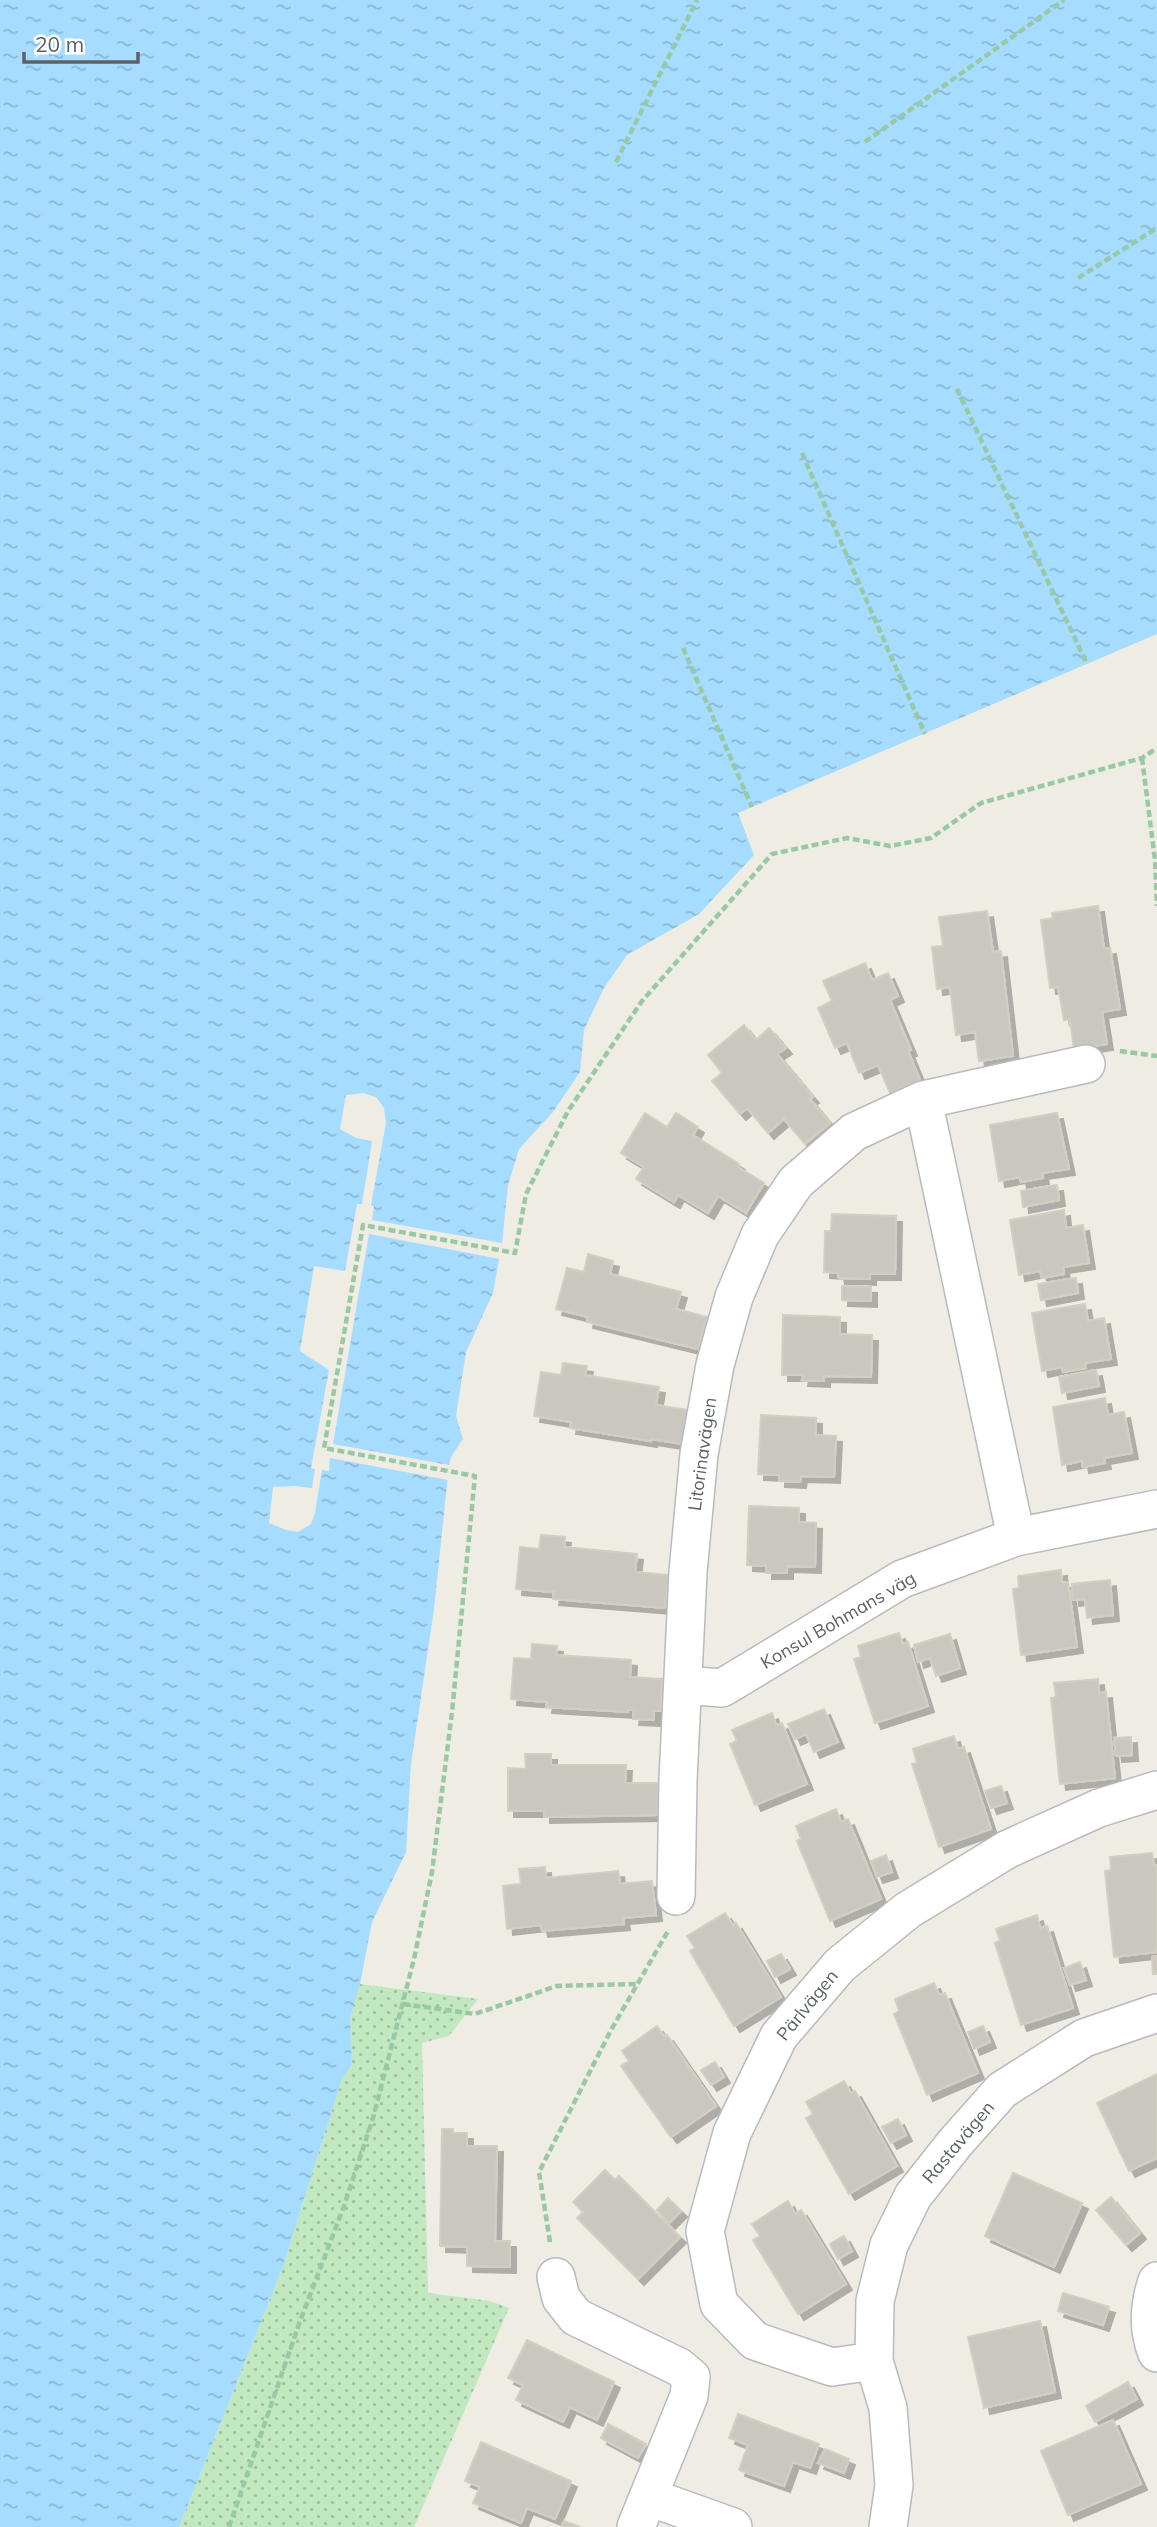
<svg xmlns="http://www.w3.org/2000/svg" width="1157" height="2527" viewBox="0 0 1157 2527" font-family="Mulish,sans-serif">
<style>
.park{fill:url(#park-dots)}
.water{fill:url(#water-ripples)}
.pier{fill:#efece4}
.building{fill:#cac7c1;stroke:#d4cec2;stroke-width:2;filter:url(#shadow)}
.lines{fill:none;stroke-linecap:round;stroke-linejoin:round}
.minor-casing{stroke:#b7babf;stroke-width:40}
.path{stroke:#98c9a4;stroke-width:4.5;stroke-dasharray:7 3.5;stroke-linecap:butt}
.minor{stroke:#fff;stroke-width:37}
.labels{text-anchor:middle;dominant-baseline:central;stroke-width:5;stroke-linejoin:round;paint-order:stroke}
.street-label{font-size:18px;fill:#5c6166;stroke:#fff}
</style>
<defs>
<pattern id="park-dots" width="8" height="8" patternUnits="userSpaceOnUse" patternTransform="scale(1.75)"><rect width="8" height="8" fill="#c2e8c0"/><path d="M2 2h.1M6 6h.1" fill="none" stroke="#a1bfa0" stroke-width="1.8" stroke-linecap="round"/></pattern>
<pattern id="water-ripples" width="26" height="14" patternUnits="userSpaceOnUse" patternTransform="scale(1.75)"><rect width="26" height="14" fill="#a5dcff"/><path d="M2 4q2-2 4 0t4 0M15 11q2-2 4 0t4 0" fill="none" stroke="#8ab6d2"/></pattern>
<filter id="shadow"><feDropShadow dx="6" dy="6" stdDeviation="0" flood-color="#0004"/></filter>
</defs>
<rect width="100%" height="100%" fill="#efece4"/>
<path class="park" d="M 360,1984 L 478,1999 L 449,2036 L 422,2043 L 428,2293 L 490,2301 L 509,2308 L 414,2527 L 179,2527 L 282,2269 L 342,2079 L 352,2064 L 350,2018 Z"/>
<path class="water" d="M 0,0 L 1157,0 L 1157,634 L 738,813 L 754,855 L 699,914 L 627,955 L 604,988 L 584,1030 L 580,1072 L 553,1112 L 519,1149 L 508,1185 L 502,1243 L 493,1293 L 466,1352 L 456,1416 L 463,1439 L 451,1457 L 449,1465 L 434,1609 L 411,1764 L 406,1852 L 372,1922 L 360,1984 L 350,2018 L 352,2064 L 342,2079 L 282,2269 L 179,2527 L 0,2527 Z"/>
<path class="pier" d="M 363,1093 L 376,1097 L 384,1108 L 386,1123 L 371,1205 L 374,1206 L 372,1220 L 502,1243 L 500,1259 L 369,1234 L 333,1444 L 449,1465 L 448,1480 L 330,1458 L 329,1471 L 322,1470 L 315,1513 L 311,1524 L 298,1532 L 286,1530 L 269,1523 L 273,1487 L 295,1486 L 312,1488 L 315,1469 L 311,1468 L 329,1370 L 300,1351 L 314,1266 L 345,1271 L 357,1204 L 362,1204 L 372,1141 L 356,1138 L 340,1129 L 346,1095 Z"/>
<path class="building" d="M 1098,906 L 1104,949 L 1110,948 L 1120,1009 L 1102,1012 L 1107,1044 L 1074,1049 L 1070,1019 L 1064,1020 L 1058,987 L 1050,988 L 1041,920 L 1053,918 L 1052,913 Z
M 987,911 L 993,952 L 1001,951 L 1013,1056 L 979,1061 L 975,1032 L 956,1035 L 950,987 L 937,989 L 932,947 L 943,946 L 939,917 Z
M 865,963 L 872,980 L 888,973 L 898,996 L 890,1000 L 911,1050 L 908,1051 L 920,1080 L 890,1093 L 878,1065 L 859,1073 L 847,1043 L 835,1048 L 818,1008 L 832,1001 L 823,981 Z
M 744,1025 L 756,1040 L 769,1028 L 786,1048 L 777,1054 L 813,1097 L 810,1099 L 830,1123 L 805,1144 L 784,1119 L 768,1133 L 747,1108 L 740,1114 L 712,1081 L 722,1073 L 708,1055 Z
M 645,1113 L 667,1127 L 676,1113 L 698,1127 L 693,1135 L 739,1164 L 738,1167 L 764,1183 L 746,1213 L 718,1196 L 708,1213 L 678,1195 L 674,1202 L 636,1179 L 644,1167 L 621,1153 Z
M 1057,1113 L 1069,1169 L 1042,1173 L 1043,1178 L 1021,1182 L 1020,1177 L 999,1181 L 990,1125 Z
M 1057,1185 L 1059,1200 L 1023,1207 L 1021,1191 Z
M 1064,1210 L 1066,1228 L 1083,1225 L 1089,1263 L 1063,1267 L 1064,1274 L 1042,1278 L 1040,1271 L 1019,1275 L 1010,1220 Z
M 832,1214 L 896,1216 L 895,1274 L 870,1274 L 870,1279 L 839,1278 L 838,1273 L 824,1272 L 825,1231 L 831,1231 Z
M 588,1254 L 613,1261 L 610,1274 L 681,1292 L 676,1309 L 707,1317 L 698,1349 L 587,1322 L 588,1317 L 556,1309 L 567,1268 L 584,1272 Z
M 1076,1278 L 1078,1293 L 1041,1300 L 1038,1284 Z
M 842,1286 L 871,1287 L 871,1301 L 842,1300 Z
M 1085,1304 L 1088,1321 L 1104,1318 L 1111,1359 L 1085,1363 L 1086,1368 L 1063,1372 L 1062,1367 L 1042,1371 L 1032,1313 Z
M 783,1315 L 840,1317 L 840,1334 L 872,1335 L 871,1377 L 824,1376 L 824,1381 L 802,1380 L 803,1375 L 782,1375 Z
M 563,1363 L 587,1366 L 585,1375 L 659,1387 L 656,1405 L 688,1410 L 683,1444 L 651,1439 L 651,1441 L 570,1428 L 571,1422 L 534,1416 L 541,1372 L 561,1375 Z
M 1096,1370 L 1099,1386 L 1062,1393 L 1059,1377 Z
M 1105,1398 L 1108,1415 L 1124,1412 L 1132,1453 L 1104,1458 L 1105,1463 L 1083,1467 L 1082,1461 L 1062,1465 L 1053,1407 Z
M 761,1415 L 816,1418 L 816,1435 L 836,1436 L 834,1477 L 801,1476 L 800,1482 L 779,1481 L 779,1475 L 758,1474 Z
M 749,1506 L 799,1508 L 799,1522 L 816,1523 L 815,1567 L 787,1566 L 787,1573 L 766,1573 L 766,1566 L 747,1565 Z
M 541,1535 L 565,1537 L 564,1547 L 637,1554 L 635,1572 L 668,1575 L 665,1608 L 553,1599 L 554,1592 L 516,1589 L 520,1547 L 539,1549 Z
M 1061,1570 L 1062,1582 L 1068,1582 L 1077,1647 L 1021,1655 L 1013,1589 L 1019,1588 L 1018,1576 Z
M 1110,1580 L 1113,1615 L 1087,1618 L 1085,1599 L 1073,1600 L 1072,1584 Z
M 899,1633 L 903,1644 L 908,1642 L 928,1706 L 875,1723 L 854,1659 L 861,1657 L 858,1646 Z
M 950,1634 L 960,1668 L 936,1676 L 930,1658 L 918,1662 L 914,1645 Z
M 532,1644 L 557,1646 L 556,1655 L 631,1660 L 630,1677 L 662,1679 L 661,1711 L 654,1711 L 654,1720 L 633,1719 L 634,1710 L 628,1710 L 628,1712 L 546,1707 L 547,1702 L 511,1699 L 514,1658 L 531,1659 Z
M 1098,1679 L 1099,1693 L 1106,1692 L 1115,1778 L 1060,1784 L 1051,1698 L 1056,1697 L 1054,1683 Z
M 824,1709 L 838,1742 L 814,1752 L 806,1734 L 795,1739 L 788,1724 Z
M 772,1713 L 776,1725 L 782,1723 L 807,1784 L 755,1805 L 730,1744 L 737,1741 L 732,1730 Z
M 954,1736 L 958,1749 L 964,1747 L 991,1829 L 939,1847 L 912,1764 L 917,1763 L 913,1749 Z
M 1131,1737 L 1132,1755 L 1116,1756 L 1114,1738 Z
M 525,1754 L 551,1754 L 551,1765 L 626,1765 L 625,1783 L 658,1783 L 657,1815 L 544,1817 L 544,1811 L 508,1811 L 508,1768 L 526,1769 Z
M 1001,1786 L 1007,1803 L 991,1808 L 985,1791 Z
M 836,1809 L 841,1822 L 848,1819 L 881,1899 L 830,1921 L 797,1841 L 801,1839 L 796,1826 Z
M 1152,1853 L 1154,1865 L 1157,1865 L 1157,1952 L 1114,1957 L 1105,1871 L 1111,1870 L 1110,1857 Z
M 886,1855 L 892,1872 L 877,1877 L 871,1861 Z
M 545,1867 L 546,1878 L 618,1871 L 620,1884 L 652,1881 L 656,1915 L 623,1918 L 624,1924 L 542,1931 L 541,1925 L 507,1929 L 503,1886 L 521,1884 L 519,1869 Z
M 725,1913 L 733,1925 L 736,1923 L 781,1997 L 734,2026 L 690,1951 L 695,1948 L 687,1936 Z
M 1037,1915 L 1040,1928 L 1047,1926 L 1073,2008 L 1021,2025 L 995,1943 L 1000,1941 L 996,1929 Z
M 781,1954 L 790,1969 L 775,1977 L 767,1961 Z
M 1157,1956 L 1157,1974 L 1153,1974 L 1152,1957 Z
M 1080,1962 L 1086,1980 L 1070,1985 L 1064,1968 Z
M 934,1983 L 939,1995 L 945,1993 L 978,2073 L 927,2095 L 894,2014 L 899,2011 L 895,1999 Z
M 657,2026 L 664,2036 L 667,2035 L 716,2106 L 671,2137 L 621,2066 L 629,2061 L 622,2051 Z
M 983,2026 L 990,2042 L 974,2049 L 968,2032 Z
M 715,2062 L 724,2077 L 711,2085 L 701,2070 Z
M 1157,2074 L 1157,2158 L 1129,2171 L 1097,2103 Z
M 844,2081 L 851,2093 L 855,2091 L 897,2166 L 849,2194 L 806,2118 L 813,2114 L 806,2102 Z
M 898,2119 L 906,2135 L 891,2143 L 882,2127 Z
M 442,2129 L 453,2129 L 453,2133 L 467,2133 L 467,2146 L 497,2146 L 495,2241 L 510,2241 L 510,2267 L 467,2266 L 467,2247 L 440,2246 Z
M 605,2170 L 615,2180 L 619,2176 L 680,2237 L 638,2279 L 577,2218 L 583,2212 L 573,2202 Z
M 1013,2173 L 1082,2203 L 1054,2267 L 985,2236 Z
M 1111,2197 L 1140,2233 L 1126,2245 L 1096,2210 Z
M 668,2198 L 681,2211 L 669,2223 L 657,2210 Z
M 788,2201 L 795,2214 L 801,2210 L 846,2284 L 798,2314 L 753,2240 L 760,2236 L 752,2224 Z
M 844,2236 L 852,2251 L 838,2259 L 830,2244 Z
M 1063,2293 L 1109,2307 L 1103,2325 L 1058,2311 Z
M 1040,2321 L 1055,2392 L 984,2408 L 968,2337 Z
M 527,2340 L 614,2382 L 597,2420 L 570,2407 L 563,2422 L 516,2400 L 523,2385 L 508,2378 Z
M 1128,2382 L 1137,2399 L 1095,2422 L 1086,2406 Z
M 738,2414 L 819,2444 L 810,2468 L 793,2462 L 784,2486 L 739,2470 L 748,2445 L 729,2438 Z
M 1113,2420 L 1141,2484 L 1068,2515 L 1041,2451 Z
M 608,2424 L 646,2444 L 638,2458 L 601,2438 Z
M 481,2442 L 571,2481 L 555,2519 L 527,2508 L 521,2523 L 473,2503 L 480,2487 L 465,2481 Z
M 825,2449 L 849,2459 L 844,2473 L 818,2463 Z
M 564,2521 L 580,2527 L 561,2527 Z"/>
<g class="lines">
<defs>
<path id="minor" d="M 923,1100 L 1016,1537
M 683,1685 L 722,1688 L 902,1579 L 1016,1537 L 1157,1509
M 676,1896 L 678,1780 L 688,1572 L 699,1454 L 715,1365 L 734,1297 L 760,1235 L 796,1182 L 854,1132 L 923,1100 L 1086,1064
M 556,2277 L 561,2298 L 576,2317 L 679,2367 L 691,2377 L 689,2396 L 636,2527
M 1157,2281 C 1149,2305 1147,2329 1157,2353
M 874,2361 L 832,2367 L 755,2341 L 719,2304 L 705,2231 L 732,2133 L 779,2036 L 840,1965 L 908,1910 L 1008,1849 L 1099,1808 L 1157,1790
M 649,2497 L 733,2527
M 888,2527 L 894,2485 L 888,2408 L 874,2361 L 875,2301 L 889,2245 L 913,2196 L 955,2143 L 1002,2090 L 1084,2038 L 1157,2013"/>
</defs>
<use href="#minor" class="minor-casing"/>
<path class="path" d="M 865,142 L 1064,0
M 616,162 L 697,0
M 1078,278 L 1157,228
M 957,389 L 1087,664
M 802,453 L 925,734
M 683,648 L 752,807
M 1142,758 L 1155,860 L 1157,906
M 1120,1051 L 1157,1056
M 403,2004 L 475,2014 L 557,1986 L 636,1984
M 550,2242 L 539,2172 L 611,2030 L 668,1931
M 229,2527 L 299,2324 L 344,2206 L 373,2118 L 414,1959 L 432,1872 L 452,1712 L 475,1476 L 324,1448 L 363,1225 L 515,1253 L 526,1194 L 568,1111 L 642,1001 L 772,854 L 847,838 L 890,846 L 931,838 L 981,803 L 1142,758 L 1157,748"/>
<use href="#minor" class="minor"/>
</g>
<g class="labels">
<g class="street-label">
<text transform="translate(702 1454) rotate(-82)">Litorinavägen</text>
<text transform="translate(838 1620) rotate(-30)">Konsul Bohmans väg</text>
<text transform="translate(807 2005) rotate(-51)">Pärlvägen</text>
<text transform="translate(958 2142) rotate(-50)">Rastavägen</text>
</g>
</g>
<path d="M24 52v10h114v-10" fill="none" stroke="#5c6166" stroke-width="3.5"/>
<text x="35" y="52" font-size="21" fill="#5c6166" stroke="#ffffff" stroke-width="5" paint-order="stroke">20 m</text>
</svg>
